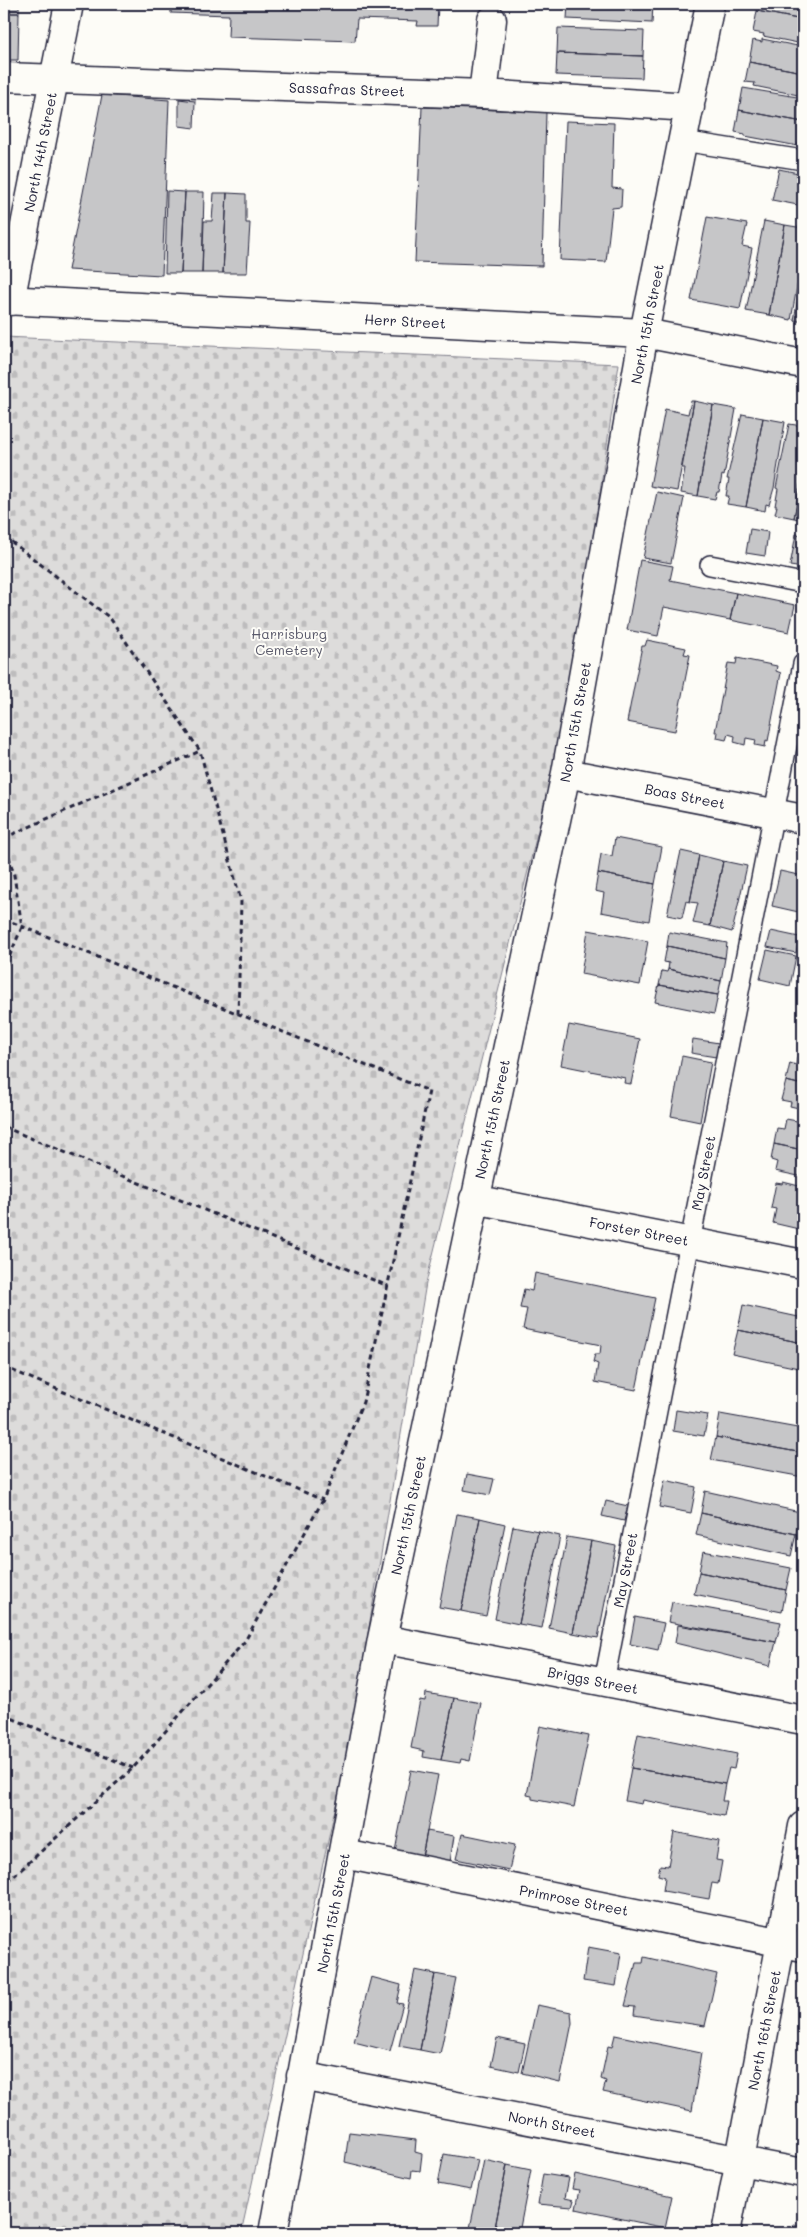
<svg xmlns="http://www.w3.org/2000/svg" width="807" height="2237" viewBox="0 0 807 2237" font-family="Mali,sans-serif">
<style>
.cemetery{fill:url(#cemetery-stones);stroke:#807f8b}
.building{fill:#c6c6c8;stroke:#22223b}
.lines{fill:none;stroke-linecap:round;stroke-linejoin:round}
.lane-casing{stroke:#22223b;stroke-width:22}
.street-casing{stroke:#22223b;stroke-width:31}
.primary-casing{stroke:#22223b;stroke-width:31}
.path{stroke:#22223b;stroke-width:3;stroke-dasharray:5 4;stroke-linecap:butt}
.lane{stroke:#fdfcf7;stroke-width:19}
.street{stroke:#fdfcf7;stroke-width:28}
.primary{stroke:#fdfcf7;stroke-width:28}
.labels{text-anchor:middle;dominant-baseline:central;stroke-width:4;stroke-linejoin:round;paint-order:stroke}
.street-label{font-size:14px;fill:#22223b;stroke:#fdfcf7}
.park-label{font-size:14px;fill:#5a5a6b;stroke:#fdfcf7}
</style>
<defs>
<pattern id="cemetery-stones" width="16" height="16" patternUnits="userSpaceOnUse" patternTransform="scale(1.25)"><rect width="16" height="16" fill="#dddcdb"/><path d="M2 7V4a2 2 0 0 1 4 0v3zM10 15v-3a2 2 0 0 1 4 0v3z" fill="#bdbcbd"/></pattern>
</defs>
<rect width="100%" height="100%" fill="#fdfcf7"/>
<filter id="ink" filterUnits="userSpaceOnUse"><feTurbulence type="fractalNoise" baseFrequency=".02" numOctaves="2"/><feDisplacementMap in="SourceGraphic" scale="10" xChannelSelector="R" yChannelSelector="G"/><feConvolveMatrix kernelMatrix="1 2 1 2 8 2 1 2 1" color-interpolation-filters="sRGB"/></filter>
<g filter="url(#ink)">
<path class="cemetery" d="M 4,337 L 619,364 L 567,713 L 426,1283 L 350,1742 L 241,2233 L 4,2233 Z"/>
<path class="building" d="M 4,4 L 19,4 L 19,13 L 4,13 Z
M 171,4 L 438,4 L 437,26 L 417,26 L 418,21 L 357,19 L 355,41 L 228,37 L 229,15 L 171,13 Z
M 568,4 L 653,4 L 652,23 L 567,19 Z
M 759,4 L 803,4 L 803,20 L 757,11 Z
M 757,11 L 803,20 L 803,44 L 763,36 L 764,34 L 753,32 Z
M 4,13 L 19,13 L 18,60 L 4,60 Z
M 558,28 L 644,31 L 643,56 L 557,53 Z
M 762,39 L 803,47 L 803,72 L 749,62 L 753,40 L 762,42 Z
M 557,53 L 643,56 L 642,78 L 556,75 Z
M 749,62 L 803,72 L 803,96 L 754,86 L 755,83 L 745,82 Z
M 743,88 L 803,98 L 803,122 L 739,110 Z
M 102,95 L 169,100 L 162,275 L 68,270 Z
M 179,99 L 195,101 L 194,128 L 179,126 Z
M 422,107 L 546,112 L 542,266 L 415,262 Z
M 739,110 L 803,122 L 803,144 L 798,143 L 798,146 L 745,136 L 745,134 L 735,132 Z
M 566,121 L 614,123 L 612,188 L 622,189 L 621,207 L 612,208 L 606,262 L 560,260 Z
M 779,169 L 803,174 L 803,206 L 772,200 Z
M 167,191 L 185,192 L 181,273 L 165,273 Z
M 185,192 L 204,192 L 202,273 L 181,273 Z
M 214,193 L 227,193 L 223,273 L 202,273 L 204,221 L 212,221 Z
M 227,193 L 246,194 L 246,223 L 250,223 L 247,273 L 223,273 Z
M 707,217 L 747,224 L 742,246 L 752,248 L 740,309 L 691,300 Z
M 764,221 L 785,225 L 769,315 L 746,311 Z
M 785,225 L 803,228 L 801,253 L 803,253 L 791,320 L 769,315 Z
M 803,270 L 803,322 L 794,320 Z
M 691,401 L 694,401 L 677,491 L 650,486 L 665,409 L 688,414 Z
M 694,401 L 713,405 L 698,496 L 681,493 L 685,468 L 682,468 Z
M 713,405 L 736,409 L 724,476 L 722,475 L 719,492 L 717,492 L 715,499 L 698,496 Z
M 742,414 L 763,418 L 746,507 L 727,504 L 729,496 L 726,496 L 729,479 L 727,479 Z
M 763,418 L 785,422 L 774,488 L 769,505 L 766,504 L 765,511 L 746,507 Z
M 789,424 L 803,426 L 803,470 L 794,518 L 775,514 L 777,506 L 775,506 L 778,489 L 776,488 Z
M 803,470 L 803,520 L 794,518 Z
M 657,492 L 684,498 L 671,563 L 643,558 Z
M 750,529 L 768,532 L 765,556 L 746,553 Z
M 796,534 L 803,535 L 803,568 L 790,566 Z
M 640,560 L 673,566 L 670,580 L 736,593 L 730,620 L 664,607 L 658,636 L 627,630 Z
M 736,593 L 795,605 L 789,632 L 730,620 Z
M 647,640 L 686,648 L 684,654 L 690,655 L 675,731 L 627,722 L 642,646 L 645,646 Z
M 737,658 L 777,666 L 776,671 L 781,673 L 768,741 L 766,740 L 765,747 L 755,745 L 756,740 L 746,738 L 745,745 L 734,742 L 735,736 L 728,734 L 726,740 L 717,738 L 718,732 L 715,732 L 728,663 L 736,664 Z
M 615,838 L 662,847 L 655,884 L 598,873 L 601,854 L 612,856 Z
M 681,851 L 699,855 L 690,902 L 686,901 L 682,918 L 667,915 Z
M 699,855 L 723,861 L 710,926 L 693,923 L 698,903 L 690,902 Z
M 723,861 L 747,866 L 732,932 L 710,926 Z
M 780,871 L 803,876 L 803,913 L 772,906 Z
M 598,873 L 655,884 L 649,921 L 601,912 L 604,893 L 595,891 Z
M 588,930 L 648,941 L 640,985 L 581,974 Z
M 771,931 L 799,937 L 796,953 L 767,947 Z
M 669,932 L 727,943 L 725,958 L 667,946 Z
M 667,946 L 725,958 L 721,981 L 668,969 L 669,963 L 664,962 Z
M 767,950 L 796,956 L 790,986 L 760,979 Z
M 803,956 L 803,979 L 799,978 Z
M 668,969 L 721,981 L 718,995 L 659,985 L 662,971 L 667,972 Z
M 659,985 L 718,995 L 714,1014 L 655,1002 Z
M 569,1025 L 640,1039 L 631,1084 L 624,1083 L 625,1078 L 561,1065 Z
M 693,1039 L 719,1043 L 716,1057 L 691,1053 Z
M 682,1056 L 711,1062 L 700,1122 L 671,1116 Z
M 797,1057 L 803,1058 L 803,1085 L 786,1081 L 790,1063 L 796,1065 Z
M 786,1081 L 803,1085 L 803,1109 L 790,1106 L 791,1102 L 781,1100 Z
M 786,1119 L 803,1122 L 803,1150 L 774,1144 L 777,1128 L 784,1129 Z
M 774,1144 L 803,1150 L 803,1177 L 775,1171 L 777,1162 L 771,1160 Z
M 783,1182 L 803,1187 L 803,1230 L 773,1223 L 776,1209 L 771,1208 L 776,1183 L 782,1184 Z
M 535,1273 L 655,1298 L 636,1390 L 595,1382 L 598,1364 L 593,1362 L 595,1354 L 600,1354 L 601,1345 L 523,1329 L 527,1309 L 520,1308 L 524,1289 L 532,1291 Z
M 743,1305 L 803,1318 L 803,1343 L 738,1330 Z
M 738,1330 L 803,1343 L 803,1369 L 732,1354 Z
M 676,1410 L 708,1415 L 704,1436 L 673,1431 Z
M 720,1414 L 803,1429 L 803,1453 L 716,1437 Z
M 716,1437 L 803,1453 L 803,1477 L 711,1460 Z
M 467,1474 L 494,1479 L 490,1495 L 464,1490 Z
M 665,1480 L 696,1487 L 691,1513 L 659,1507 Z
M 705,1491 L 800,1512 L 796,1534 L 701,1513 Z
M 606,1501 L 628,1506 L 624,1521 L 602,1516 Z
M 701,1513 L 796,1534 L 791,1556 L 696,1535 Z
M 457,1514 L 480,1518 L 461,1611 L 439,1607 Z
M 480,1518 L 505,1524 L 486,1616 L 461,1611 Z
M 513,1526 L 538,1531 L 519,1624 L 495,1619 Z
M 538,1531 L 560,1536 L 542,1628 L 519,1624 Z
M 567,1537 L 591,1541 L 573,1633 L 549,1628 Z
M 591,1541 L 616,1546 L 598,1638 L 573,1633 Z
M 703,1551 L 791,1568 L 786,1590 L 699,1572 Z
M 699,1572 L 786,1590 L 782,1612 L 694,1594 Z
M 672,1602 L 781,1622 L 776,1642 L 668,1622 Z
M 635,1617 L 664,1623 L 658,1650 L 630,1644 Z
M 678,1625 L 776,1642 L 770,1666 L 675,1643 Z
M 426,1693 L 454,1698 L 441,1760 L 423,1757 L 424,1751 L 411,1748 L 420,1700 L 425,1701 Z
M 454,1698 L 481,1703 L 470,1761 L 461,1759 L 460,1763 L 441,1760 Z
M 540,1726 L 589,1736 L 574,1807 L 532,1799 L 532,1796 L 527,1795 Z
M 638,1734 L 737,1754 L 734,1769 L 729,1768 L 725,1784 L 631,1768 Z
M 631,1768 L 725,1784 L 722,1801 L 727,1801 L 724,1816 L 643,1800 L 642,1804 L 625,1801 Z
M 411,1770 L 438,1775 L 422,1857 L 395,1851 Z
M 427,1831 L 454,1836 L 450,1862 L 422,1857 Z
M 674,1832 L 719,1841 L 716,1860 L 722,1861 L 718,1884 L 712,1883 L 709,1899 L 663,1891 L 665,1877 L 658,1875 L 660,1865 L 668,1866 Z
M 462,1834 L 515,1845 L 509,1870 L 456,1859 Z
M 588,1947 L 621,1953 L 616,1986 L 583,1981 Z
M 644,1957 L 717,1974 L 705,2026 L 634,2015 L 635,2007 L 625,2006 L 636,1963 L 643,1963 Z
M 415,1970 L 435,1974 L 420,2050 L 399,2046 Z
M 435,1974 L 456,1978 L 440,2054 L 420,2050 Z
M 371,1977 L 401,1985 L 397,2003 L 403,2004 L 390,2051 L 354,2042 Z
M 537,2005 L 571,2012 L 572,2023 L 560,2082 L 522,2073 Z
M 615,2035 L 701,2053 L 692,2111 L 603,2092 L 606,2081 L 601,2079 L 608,2046 L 612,2047 Z
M 497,2038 L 525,2044 L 519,2072 L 491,2066 Z
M 349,2132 L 416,2140 L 415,2152 L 422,2154 L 420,2171 L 412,2170 L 411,2178 L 345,2162 Z
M 444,2154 L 478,2160 L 471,2190 L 438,2184 Z
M 484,2160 L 507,2165 L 494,2233 L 469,2233 Z
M 507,2165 L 531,2170 L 519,2233 L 494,2233 Z
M 543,2174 L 569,2178 L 565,2198 L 574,2200 L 572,2207 L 538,2204 Z
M 575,2174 L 672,2196 L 665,2228 L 576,2209 L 580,2190 L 572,2189 Z
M 794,2224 L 803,2226 L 803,2233 L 792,2233 Z"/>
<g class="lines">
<defs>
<path id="lane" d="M 683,141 L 803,160
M 710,565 L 803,583
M 604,1682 L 803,664"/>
<path id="street" d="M 4,77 L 483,94 L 690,107
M 483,94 L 492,20
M 10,301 L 69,4
M 566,773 L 803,819
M 474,1199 L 803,1264
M 382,1639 L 803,1720
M 344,1854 L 803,1947
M 301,2076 L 803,2173
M 273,2233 L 382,1639 L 566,773 L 644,333 L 710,4
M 726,2233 L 803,1826"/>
<path id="primary" d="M 4,300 L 644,333 L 803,364"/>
</defs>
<use href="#lane" class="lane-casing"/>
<use href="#street" class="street-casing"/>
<use href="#primary" class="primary-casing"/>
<path class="path" d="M 4,536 L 110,618 L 200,751 L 241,901 L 238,1015
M 4,838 L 200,751
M 4,839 L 14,875 L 22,927 L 4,969
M 4,919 L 429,1091 L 363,1402 L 323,1500 L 245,1641 L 133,1768 L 4,1885
M 4,1127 L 388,1286
M 4,1367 L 323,1500
M 4,1715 L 133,1768"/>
<use href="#lane" class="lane"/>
<use href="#street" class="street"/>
<use href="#primary" class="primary"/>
</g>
</g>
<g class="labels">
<g class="street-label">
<text transform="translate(347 89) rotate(2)">Sassafras Street</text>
<text transform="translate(40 152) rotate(-79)">North 14th Street</text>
<text transform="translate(405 321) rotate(3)">Herr Street</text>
<text transform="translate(647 324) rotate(-79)">North 15th Street</text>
<text transform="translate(575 722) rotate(-80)">North 15th Street</text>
<text transform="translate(685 796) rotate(11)">Boas Street</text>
<text transform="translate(492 1119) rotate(-78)">North 15th Street</text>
<text transform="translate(703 1173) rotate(-79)">May Street</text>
<text transform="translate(639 1231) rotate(11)">Forster Street</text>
<text transform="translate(408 1515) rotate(-78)">North 15th Street</text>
<text transform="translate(625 1570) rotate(-79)">May Street</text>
<text transform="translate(593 1680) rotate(11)">Briggs Street</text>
<text transform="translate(574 1900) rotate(11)">Primrose Street</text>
<text transform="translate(333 1913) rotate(-79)">North 15th Street</text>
<text transform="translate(764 2030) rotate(-79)">North 16th Street</text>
<text transform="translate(552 2124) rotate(11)">North Street</text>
</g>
<g class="park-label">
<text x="289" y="633">Harrisburg<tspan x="289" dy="16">Cemetery</tspan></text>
</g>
</g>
<rect width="807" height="2237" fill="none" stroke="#fdfcf7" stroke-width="20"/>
<rect x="10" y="10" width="787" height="2217" fill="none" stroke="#22223b" stroke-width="2" filter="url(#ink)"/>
</svg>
